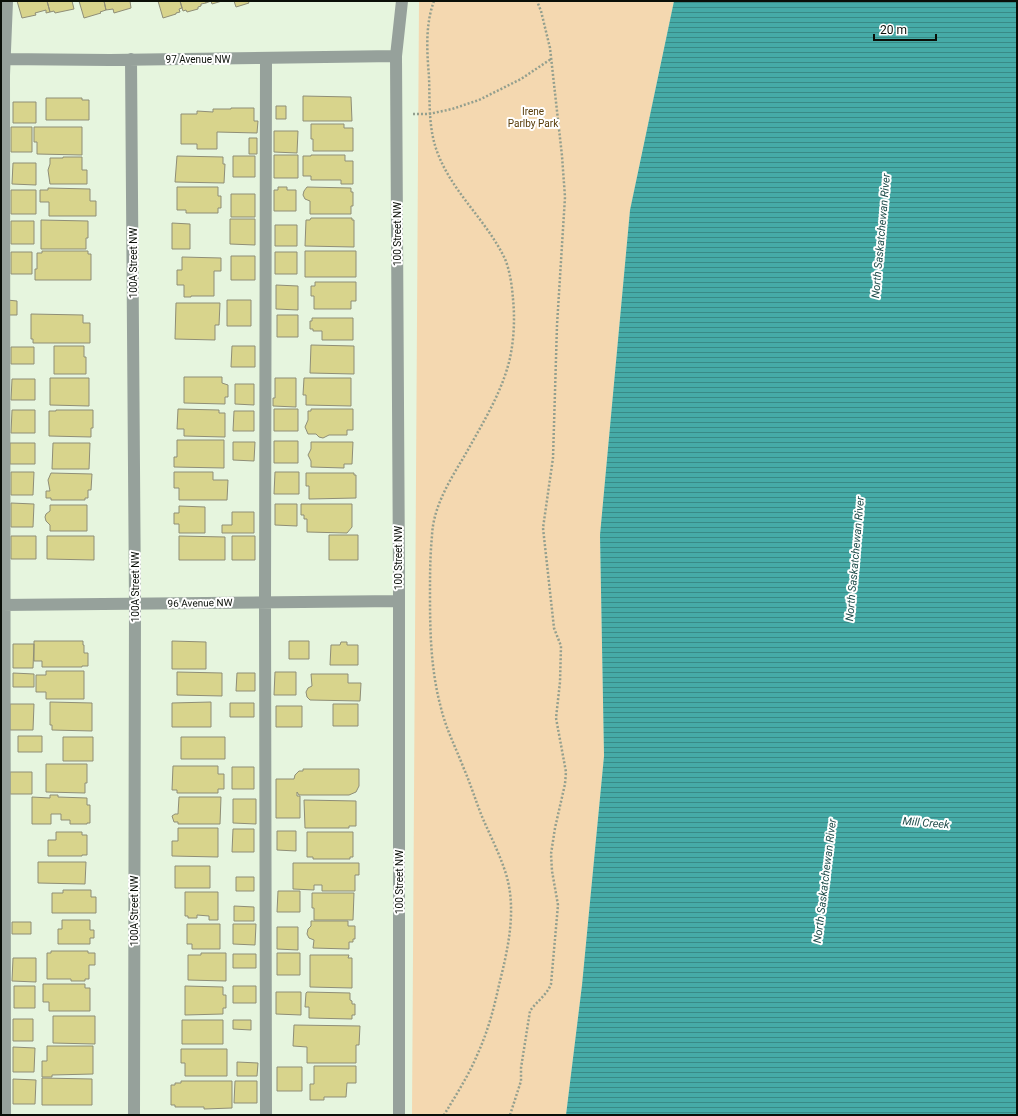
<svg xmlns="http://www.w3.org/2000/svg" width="1018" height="1116" viewBox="0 0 1018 1116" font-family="Roboto,sans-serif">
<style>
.park{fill:#f4d8b0}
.water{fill:url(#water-rules)}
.building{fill:#d8d48c;stroke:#8f8e77}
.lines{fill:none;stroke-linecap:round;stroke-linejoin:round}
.path{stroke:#939f8e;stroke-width:2.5;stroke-dasharray:2 2;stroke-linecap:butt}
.minor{stroke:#96a19b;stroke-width:12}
.labels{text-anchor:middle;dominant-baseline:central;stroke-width:4;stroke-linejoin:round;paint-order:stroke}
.street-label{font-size:10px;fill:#0a0f08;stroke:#fff}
.park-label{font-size:10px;fill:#573b08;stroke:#fff}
.water-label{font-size:11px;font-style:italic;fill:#204d4b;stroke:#fff}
</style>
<defs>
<pattern id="water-rules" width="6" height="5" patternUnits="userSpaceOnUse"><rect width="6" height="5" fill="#46aba7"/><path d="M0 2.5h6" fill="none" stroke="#398a86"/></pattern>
</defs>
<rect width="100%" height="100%" fill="#e6f5de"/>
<path class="park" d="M 419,1 L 674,1 L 630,210 L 600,535 L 604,756 L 582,985 L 566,1115 L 412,1115 Z"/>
<path class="water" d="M 674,1 L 1017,1 L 1017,1115 L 566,1115 L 582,985 L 604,756 L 600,535 L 630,210 Z"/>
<path class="building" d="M 17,1 L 47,1 L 50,12 L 46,13 L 46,10 L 35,13 L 36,15 L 22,18 Z
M 47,1 L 72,1 L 74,9 L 55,13 L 54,11 L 50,12 Z
M 79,1 L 104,1 L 106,10 L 100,12 L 101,13 L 84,18 Z
M 104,1 L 130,1 L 131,8 L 114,13 L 113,9 L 106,10 Z
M 158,1 L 180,1 L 182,8 L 179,9 L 180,12 L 176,13 L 176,14 L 163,18 Z
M 180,1 L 206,1 L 206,3 L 201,4 L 201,6 L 198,7 L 198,9 L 187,12 L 186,10 L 183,11 Z
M 206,1 L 222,1 L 212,4 L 211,1 L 206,3 Z
M 234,1 L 250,1 L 248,1 L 249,3 L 236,7 Z
M 303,96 L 351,97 L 352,121 L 303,121 Z
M 46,98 L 82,98 L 82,100 L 89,100 L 89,120 L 46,120 Z
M 13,102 L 36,102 L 36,123 L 13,123 Z
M 276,106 L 286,106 L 286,119 L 276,119 Z
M 231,108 L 254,108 L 254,121 L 258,121 L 257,133 L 217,132 L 217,149 L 197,149 L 197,144 L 181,144 L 181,114 L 197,114 L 197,111 L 213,112 L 213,109 L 231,109 Z
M 311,124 L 344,124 L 344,128 L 353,128 L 353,151 L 313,151 L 313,139 L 311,139 Z
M 11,127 L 32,127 L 32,152 L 11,152 Z
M 34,127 L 82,127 L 82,155 L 37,154 L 37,142 L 34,142 Z
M 274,131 L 298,131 L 297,153 L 274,152 Z
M 249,138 L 257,138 L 257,154 L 249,154 Z
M 274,155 L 298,155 L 298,178 L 274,178 Z
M 311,155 L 345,155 L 345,161 L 353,161 L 353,184 L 341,184 L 341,180 L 311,180 L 311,176 L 303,176 L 303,156 L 311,156 Z
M 177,156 L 223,157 L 223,164 L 225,164 L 224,183 L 175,182 Z
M 233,156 L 255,156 L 255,177 L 233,177 Z
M 63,157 L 82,157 L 82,170 L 87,170 L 87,184 L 50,184 L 48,170 L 50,164 L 50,158 L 63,158 Z
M 13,163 L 36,163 L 36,185 L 12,184 Z
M 177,187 L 218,187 L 218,196 L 221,196 L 221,208 L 218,208 L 218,213 L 186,213 L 186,210 L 177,210 Z
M 278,187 L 287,187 L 287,190 L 296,190 L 296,211 L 274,211 L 274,190 L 278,190 Z
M 307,187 L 351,188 L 351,192 L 353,192 L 353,206 L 351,206 L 351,214 L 310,214 L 310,201 L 305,199 L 303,195 L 304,191 Z
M 48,188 L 90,189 L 90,201 L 96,201 L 96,216 L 49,216 L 49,202 L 40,202 L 40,190 L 48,190 Z
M 11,190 L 36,190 L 36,214 L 11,214 Z
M 231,194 L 255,194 L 255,217 L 231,217 Z
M 311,218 L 352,218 L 352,220 L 354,220 L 354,247 L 305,246 L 306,220 L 310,220 Z
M 230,219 L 255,219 L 255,245 L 230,244 Z
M 41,220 L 88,221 L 88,238 L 86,238 L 86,249 L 41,249 Z
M 11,221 L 34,221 L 34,244 L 11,244 Z
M 172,223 L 190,224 L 190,249 L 172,249 Z
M 275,225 L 297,225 L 297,246 L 275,246 Z
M 42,251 L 88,251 L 88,254 L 91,254 L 91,280 L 35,280 L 35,269 L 37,269 L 37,253 L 42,253 Z
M 305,251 L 356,251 L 356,277 L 305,277 Z
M 11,252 L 32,252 L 32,274 L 11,274 Z
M 275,252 L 297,252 L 297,274 L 275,274 Z
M 231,256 L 255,256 L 255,280 L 231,280 Z
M 182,257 L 221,258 L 221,271 L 214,271 L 214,296 L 191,296 L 191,297 L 184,297 L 184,285 L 177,285 L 177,270 L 182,270 Z
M 315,282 L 356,282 L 356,301 L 351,301 L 351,309 L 314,309 L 314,296 L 311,296 L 311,286 L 315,286 Z
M 276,285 L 298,286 L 298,310 L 276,309 Z
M 7,300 L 17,301 L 17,315 L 7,315 Z
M 227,300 L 251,300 L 251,326 L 227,326 Z
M 176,303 L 220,303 L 219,325 L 215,325 L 215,340 L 175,339 Z
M 31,314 L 83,315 L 83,323 L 90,323 L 90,343 L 33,343 L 33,339 L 31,339 Z
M 277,315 L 298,315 L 298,337 L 277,337 Z
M 312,318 L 353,318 L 353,340 L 322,340 L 322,331 L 313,331 L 313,329 L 310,329 L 310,321 L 312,321 Z
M 311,345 L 354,346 L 354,374 L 310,373 Z
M 54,346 L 84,346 L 84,357 L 86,357 L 86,374 L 54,374 Z
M 232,346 L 255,346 L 255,367 L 231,367 Z
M 11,347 L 34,347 L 34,364 L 11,364 Z
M 184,377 L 222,377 L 222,383 L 228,385 L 228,397 L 225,397 L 225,404 L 184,403 Z
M 50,378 L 89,378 L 89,406 L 50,405 Z
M 275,378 L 296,378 L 296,407 L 273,406 L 273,398 L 275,398 Z
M 304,378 L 351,378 L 351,406 L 306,405 L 306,395 L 303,395 Z
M 12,379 L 35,379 L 35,400 L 11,400 Z
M 235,384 L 254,384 L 254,405 L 235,404 Z
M 178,409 L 219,410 L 219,413 L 225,413 L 225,437 L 184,436 L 184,429 L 177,429 Z
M 274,409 L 298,409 L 298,431 L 274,431 Z
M 311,409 L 353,409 L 353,430 L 347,430 L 347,435 L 329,435 L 323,438 L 319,437 L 316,434 L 308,434 L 305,427 L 308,420 L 308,411 L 311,411 Z
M 12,410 L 35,410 L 35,433 L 11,433 Z
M 56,410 L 93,410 L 93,428 L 91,428 L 91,437 L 49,436 L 49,411 L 56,411 Z
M 234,411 L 254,411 L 254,431 L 233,431 Z
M 177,440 L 224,440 L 224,468 L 174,467 L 174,457 L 177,457 Z
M 274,441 L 298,441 L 298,463 L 274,463 Z
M 233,442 L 255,442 L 254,461 L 233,460 Z
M 311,442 L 353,442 L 352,464 L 344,464 L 344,468 L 311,467 L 311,461 L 308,455 L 311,449 Z
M 10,443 L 35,443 L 35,464 L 10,464 Z
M 53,443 L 90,443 L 89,469 L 52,469 Z
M 11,472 L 34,472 L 33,495 L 11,495 Z
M 174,472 L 213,472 L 213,480 L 228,480 L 227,500 L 179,500 L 179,488 L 174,488 Z
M 275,472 L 299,472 L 299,494 L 274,494 Z
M 51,473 L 92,474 L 91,490 L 88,490 L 88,498 L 85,498 L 85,500 L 51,500 L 51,498 L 46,498 L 46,491 L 50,491 L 48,480 Z
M 306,473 L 354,473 L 354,475 L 356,475 L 356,498 L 309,499 L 309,486 L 306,486 Z
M 11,503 L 34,504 L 33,527 L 11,527 Z
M 275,504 L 297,504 L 297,526 L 275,525 Z
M 301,504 L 352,504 L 352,527 L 347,533 L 307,532 L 307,519 L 304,519 L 304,515 L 301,515 Z
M 50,505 L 87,505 L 87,531 L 50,531 L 50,525 L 46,521 L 45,517 L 46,514 L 50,511 Z
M 179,506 L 205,507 L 205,533 L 179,533 L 179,524 L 174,524 L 174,513 L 179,513 Z
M 232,512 L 254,512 L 254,533 L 222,533 L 222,525 L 232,525 Z
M 329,535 L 358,535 L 358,560 L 329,560 Z
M 11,536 L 36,536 L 36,559 L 11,559 Z
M 47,536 L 94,536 L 94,560 L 47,559 Z
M 179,536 L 225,537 L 225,560 L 179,560 Z
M 232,536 L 255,536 L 255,560 L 232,560 Z
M 34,641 L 83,641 L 83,645 L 84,645 L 84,653 L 88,653 L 88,666 L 82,666 L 82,667 L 42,667 L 42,661 L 34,661 Z
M 172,641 L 206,642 L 206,669 L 172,669 Z
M 289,641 L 309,641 L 309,659 L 289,659 Z
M 341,642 L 347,642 L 347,645 L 358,645 L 358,665 L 330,665 L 331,645 L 340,645 Z
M 13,644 L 34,644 L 33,668 L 13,668 Z
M 46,671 L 84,671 L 84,699 L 46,699 L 46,692 L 36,692 L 36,675 L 46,675 Z
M 177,672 L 222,673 L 222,696 L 177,695 Z
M 275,672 L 296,672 L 296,695 L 274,695 Z
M 13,673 L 34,674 L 34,687 L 13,687 Z
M 237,673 L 255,673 L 255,691 L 236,691 Z
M 311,674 L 348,674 L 348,683 L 361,683 L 360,701 L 310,700 L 307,697 L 306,692 L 308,688 L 312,686 Z
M 50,702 L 92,703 L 92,731 L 52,730 L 52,725 L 50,725 Z
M 211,702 L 211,727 L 172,727 L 172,703 Z
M 230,703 L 254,703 L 254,717 L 230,717 Z
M 10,704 L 34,704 L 33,730 L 10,730 Z
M 333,704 L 358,704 L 358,726 L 333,726 Z
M 276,706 L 302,706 L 302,727 L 276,727 Z
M 18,736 L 42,736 L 42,752 L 18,752 Z
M 63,737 L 93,737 L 93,761 L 63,761 Z
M 181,737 L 225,737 L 225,759 L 181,759 Z
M 46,764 L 87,764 L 87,783 L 85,783 L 85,793 L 46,792 Z
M 173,766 L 218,766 L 218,774 L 224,774 L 224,789 L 218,789 L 218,793 L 177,793 L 177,790 L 172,790 Z
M 232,767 L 254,767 L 254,789 L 232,789 Z
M 303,769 L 359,769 L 359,786 L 356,792 L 349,795 L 299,795 L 297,792 L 297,796 L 300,796 L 300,818 L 276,818 L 276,779 L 294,779 L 295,775 L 299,771 L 303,771 Z
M 10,772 L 32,772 L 32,794 L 10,794 Z
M 50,795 L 58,795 L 58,797 L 87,798 L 87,805 L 90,805 L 90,823 L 87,823 L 87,824 L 70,824 L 70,820 L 61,820 L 61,814 L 51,814 L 51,824 L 32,824 L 32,797 L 50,798 Z
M 179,797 L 221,797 L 220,824 L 178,824 L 178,822 L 174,822 L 172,816 L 175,814 L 178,814 Z
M 233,799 L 256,799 L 256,824 L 233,823 Z
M 304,800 L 356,801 L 356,826 L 349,826 L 349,828 L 305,828 Z
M 178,828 L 218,828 L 218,857 L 172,856 L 172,841 L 178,841 Z
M 233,829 L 254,829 L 254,852 L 232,852 Z
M 277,831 L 296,831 L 296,851 L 277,850 Z
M 56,832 L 82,832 L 82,835 L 87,835 L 87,855 L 82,855 L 82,856 L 48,856 L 48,840 L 56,840 Z
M 307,832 L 353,832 L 353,857 L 350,857 L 350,859 L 313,859 L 313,857 L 307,857 Z
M 38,862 L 86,862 L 85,884 L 38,883 Z
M 293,863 L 359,863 L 359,875 L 355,875 L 355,891 L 322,891 L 322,885 L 314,885 L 314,890 L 293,889 Z
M 175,866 L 210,866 L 210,888 L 175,888 Z
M 236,877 L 254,877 L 254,891 L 236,891 Z
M 63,890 L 91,890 L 91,897 L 96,897 L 96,913 L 52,913 L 52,893 L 63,893 Z
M 278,891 L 300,891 L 300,912 L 277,912 Z
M 185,892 L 218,892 L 218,920 L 209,920 L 209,916 L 197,915 L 197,918 L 188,918 L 188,916 L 185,916 Z
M 312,893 L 354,893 L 353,920 L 314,920 L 314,908 L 312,908 Z
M 234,906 L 254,907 L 254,921 L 234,921 Z
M 62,920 L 90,920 L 90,930 L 94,930 L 94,938 L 90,938 L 90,944 L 58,944 L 58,929 L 62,929 Z
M 311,921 L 348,921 L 348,926 L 355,926 L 355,939 L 353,939 L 353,942 L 349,942 L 349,949 L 313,948 L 314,940 L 309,938 L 307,934 L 308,929 L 311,926 Z
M 12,922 L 31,922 L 31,934 L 12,934 Z
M 187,924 L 220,924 L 220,949 L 192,949 L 192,944 L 187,944 Z
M 233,924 L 256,924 L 255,945 L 233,944 Z
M 277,927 L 298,927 L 298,950 L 277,949 Z
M 51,951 L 88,951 L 88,953 L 95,953 L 95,965 L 89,965 L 89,979 L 85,979 L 85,981 L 71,981 L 71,979 L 47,979 L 47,953 L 51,953 Z
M 201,953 L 226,953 L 226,981 L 188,980 L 188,955 L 201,955 Z
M 277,953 L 300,953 L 300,975 L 277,975 Z
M 233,954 L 256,954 L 256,968 L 233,968 Z
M 310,955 L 349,955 L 348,958 L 352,958 L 352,988 L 310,987 Z
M 13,958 L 36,958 L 36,982 L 12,981 Z
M 43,984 L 85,984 L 85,988 L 90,988 L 90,1011 L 49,1011 L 49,1002 L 43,1002 Z
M 14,986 L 35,986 L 35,1008 L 14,1008 Z
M 185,986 L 223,987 L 223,995 L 226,995 L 226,1008 L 223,1008 L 223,1014 L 185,1015 Z
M 233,986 L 256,986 L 256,1003 L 233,1003 Z
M 276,992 L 301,992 L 301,1015 L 276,1014 Z
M 307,992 L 350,993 L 350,1000 L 352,1001 L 352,1004 L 355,1004 L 355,1015 L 352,1015 L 352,1019 L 309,1018 L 309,1007 L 305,1007 L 306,993 Z
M 53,1016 L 95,1016 L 95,1044 L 53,1043 Z
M 13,1019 L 33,1019 L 33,1041 L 13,1041 Z
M 182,1020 L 223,1020 L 223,1044 L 182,1044 Z
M 233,1020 L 251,1020 L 251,1030 L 233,1029 Z
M 294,1025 L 360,1026 L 359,1045 L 356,1045 L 356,1063 L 307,1063 L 307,1047 L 293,1046 Z
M 47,1046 L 93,1046 L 93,1074 L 52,1075 L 52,1077 L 42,1077 L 42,1061 L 47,1061 Z
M 13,1047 L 35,1048 L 34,1072 L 13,1072 Z
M 181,1049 L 227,1049 L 227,1076 L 185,1076 L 185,1063 L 181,1063 Z
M 237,1062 L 258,1063 L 257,1076 L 237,1076 Z
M 314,1066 L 356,1066 L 356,1083 L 347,1083 L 346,1097 L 324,1097 L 324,1100 L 310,1100 L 310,1084 L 314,1084 Z
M 277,1067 L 302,1067 L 302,1091 L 277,1091 Z
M 42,1078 L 92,1079 L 92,1105 L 42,1105 Z
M 13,1079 L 36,1080 L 35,1104 L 13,1104 Z
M 181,1081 L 232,1081 L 232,1108 L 204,1109 L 204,1107 L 175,1107 L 175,1105 L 171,1105 L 171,1085 L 175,1085 L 175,1083 L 181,1083 Z
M 235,1081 L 257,1081 L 257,1103 L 234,1103 Z"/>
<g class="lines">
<path class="path" d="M 434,1 C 425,25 427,52 429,77 C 430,103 428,129 438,154 C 453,193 487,221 505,259 C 510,271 512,286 513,299 C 515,318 514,339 510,358 C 502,393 482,424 465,455 C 450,480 433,507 432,536 C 430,556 430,576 430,596 C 430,634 431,671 441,708 C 446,729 456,748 464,769 C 471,785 476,802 483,819 C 491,837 500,855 506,874 C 517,910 508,949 499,985 C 494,1008 488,1031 478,1053 C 469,1075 456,1095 444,1115
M 413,114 L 429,114 L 452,109 L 479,100 L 521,79 L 551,59
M 510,1115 L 521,1081 L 521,1068 L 530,1011 C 536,1002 547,995 551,984 L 558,905 L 552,871 L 551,854 L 555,828 L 565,784 L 566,772 L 556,718 L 560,682 L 561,646 L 554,628 L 543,528 L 553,458 L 557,325 L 565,197 L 562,156 L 550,48 L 541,11 L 537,1"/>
<path class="minor" d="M 266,58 L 265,602 L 266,1115
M 1,59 L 110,60 L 396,56
M 131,59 L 135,604 L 134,1115
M 1,605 L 399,601
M 5,1115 L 4,75 L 7,1
M 399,1115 L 399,578 L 396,56 L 402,1"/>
</g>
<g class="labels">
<g class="street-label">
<text x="198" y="59">97 Avenue NW</text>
<text transform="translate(397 234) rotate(-90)">100 Street NW</text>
<text transform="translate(133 263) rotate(-90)">100A Street NW</text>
<text transform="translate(398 558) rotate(-90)">100 Street NW</text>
<text transform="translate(135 587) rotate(-90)">100A Street NW</text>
<text transform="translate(200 603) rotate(-1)">96 Avenue NW</text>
<text transform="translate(399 882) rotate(-90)">100 Street NW</text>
<text transform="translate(134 911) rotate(-90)">100A Street NW</text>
</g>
<g class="park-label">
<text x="533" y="111">Irene<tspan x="533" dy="12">Parlby Park</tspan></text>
</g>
<g class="water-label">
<text transform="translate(881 236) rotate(-85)">North Saskatchewan River</text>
<text transform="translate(855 559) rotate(-85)">North Saskatchewan River</text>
<text transform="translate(926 823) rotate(5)">Mill Creek</text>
<text transform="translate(825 881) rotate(-83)">North Saskatchewan River</text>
</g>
</g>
<rect width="1018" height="1116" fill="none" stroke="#0a0f08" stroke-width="4"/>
<path d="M874 34v6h62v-6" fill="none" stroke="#0a0f08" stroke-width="2"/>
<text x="880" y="34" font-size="12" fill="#0a0f08" stroke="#ffffff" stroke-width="3" paint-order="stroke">20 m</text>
</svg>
